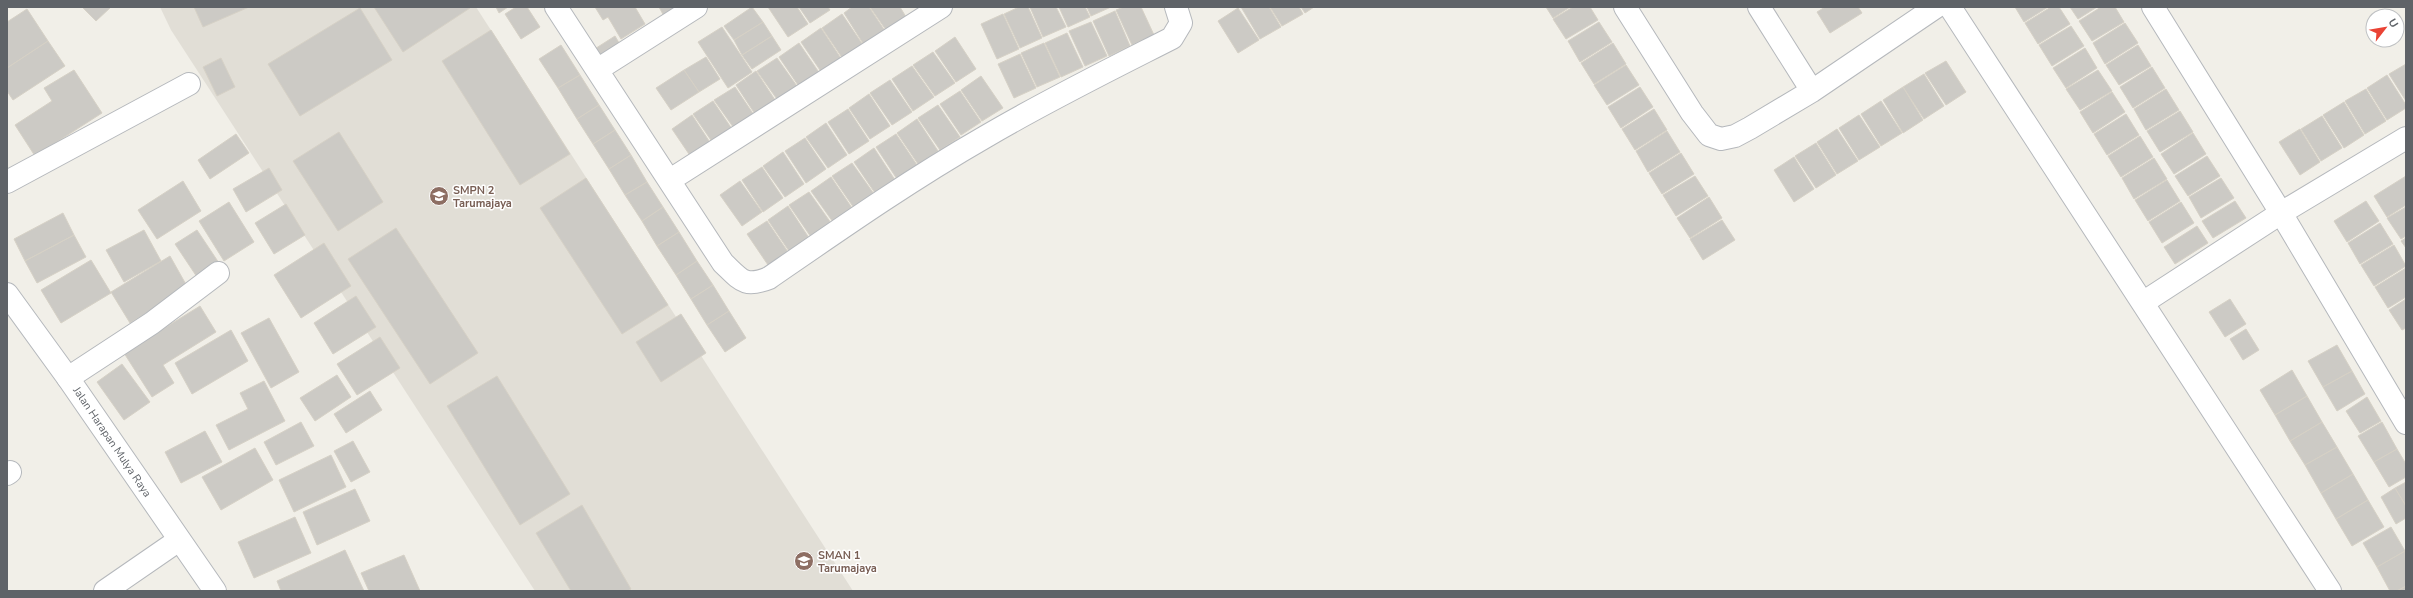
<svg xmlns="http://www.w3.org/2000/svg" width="2413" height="598" viewBox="0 0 2413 598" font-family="'Nunito Sans',sans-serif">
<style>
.education{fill:#e1ded6}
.building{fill:#cccac5;stroke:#d6d1c6}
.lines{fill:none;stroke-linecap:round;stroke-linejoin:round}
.minor-casing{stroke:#b5b8bc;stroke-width:24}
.tertiary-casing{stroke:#b5b8bc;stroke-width:24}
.minor{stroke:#fff;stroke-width:22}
.tertiary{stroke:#fff;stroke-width:22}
.labels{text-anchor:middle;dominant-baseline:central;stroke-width:3;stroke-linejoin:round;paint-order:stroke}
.education-label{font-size:11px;font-weight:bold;fill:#785e54;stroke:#fff;text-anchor:start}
.street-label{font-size:11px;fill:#5f6368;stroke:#fff}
</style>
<rect width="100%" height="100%" fill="#f1efe8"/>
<path class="education" d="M 160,7 L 476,7 L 853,591 L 535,591 L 171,30 Z"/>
<path class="building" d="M 82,7 L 111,7 L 96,21 Z
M 194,7 L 249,7 L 203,27 Z
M 374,7 L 469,7 L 470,8 L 403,52 Z
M 496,7 L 508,7 L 499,13 Z
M 516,7 L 527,7 L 540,27 L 521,39 L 505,14 Z
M 595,7 L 635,7 L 645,24 L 621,39 L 608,17 L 603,20 Z
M 659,7 L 685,7 L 665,18 Z
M 752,7 L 763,22 L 734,40 L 724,26 Z
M 768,7 L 797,7 L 808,24 L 788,37 Z
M 799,7 L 828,7 L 830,10 L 810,23 Z
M 852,7 L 869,7 L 885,31 L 864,45 L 844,13 Z
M 870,7 L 900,7 L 906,17 L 886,30 Z
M 1019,7 L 1028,7 L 1042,38 L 1020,48 L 1004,14 Z
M 1030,7 L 1056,7 L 1066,27 L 1043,37 Z
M 1059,7 L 1085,7 L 1090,17 L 1068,27 Z
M 1087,7 L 1111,7 L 1091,16 Z
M 1124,7 L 1141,7 L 1154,35 L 1132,45 L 1116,10 Z
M 1241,7 L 1269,7 L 1281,27 L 1260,39 Z
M 1270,7 L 1299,7 L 1303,14 L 1282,26 Z
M 1301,7 L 1314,7 L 1305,13 Z
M 1546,7 L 1570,7 L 1553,18 Z
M 1573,7 L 1590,7 L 1598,20 L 1566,39 L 1553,19 Z
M 1825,7 L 1858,7 L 1862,13 L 1830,33 L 1817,12 Z
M 2015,7 L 2048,7 L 2024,22 Z
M 2051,7 L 2059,7 L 2070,24 L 2038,44 L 2025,23 Z
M 2070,7 L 2097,7 L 2078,19 Z
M 2101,7 L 2115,7 L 2124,22 L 2092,41 L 2079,21 Z
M 360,8 L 392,60 L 300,116 L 268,64 Z
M 1238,8 L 1259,40 L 1238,53 L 1218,21 Z
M 27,9 L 48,41 L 7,68 L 7,22 Z
M 1115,11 L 1130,46 L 1109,56 L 1093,21 Z
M 842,14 L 863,45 L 843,59 L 822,28 Z
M 1003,14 L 1019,49 L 997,59 L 981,24 Z
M 763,22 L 772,36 L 742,55 L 734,40 Z
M 1091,22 L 1107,56 L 1085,66 L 1069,31 Z
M 1599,22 L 1612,42 L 1580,62 L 1568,41 Z
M 2125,23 L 2138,43 L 2105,64 L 2093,43 Z
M 2071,26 L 2084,46 L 2052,66 L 2039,45 Z
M 722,27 L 752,72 L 728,88 L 698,42 Z
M 821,28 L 842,60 L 822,73 L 801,42 Z
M 491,30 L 570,154 L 520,185 L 442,61 Z
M 1067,33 L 1083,67 L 1061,77 L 1045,43 Z
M 615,36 L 622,48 L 597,63 L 590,52 Z
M 772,36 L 781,50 L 752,69 L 742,55 Z
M 955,37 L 976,69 L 956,82 L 935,51 Z
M 48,41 L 65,66 L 13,100 L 7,91 L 7,68 Z
M 799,43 L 820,74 L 800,88 L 779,57 Z
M 1044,43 L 1060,77 L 1037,87 L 1021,53 Z
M 1613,43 L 1626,64 L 1594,84 L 1581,63 Z
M 561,45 L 580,75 L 558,88 L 539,59 Z
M 2138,45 L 2151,66 L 2119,85 L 2106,65 Z
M 2085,48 L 2097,68 L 2066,88 L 2053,68 Z
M 933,52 L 955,83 L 935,96 L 913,65 Z
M 1020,54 L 1036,88 L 1014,98 L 998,64 Z
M 706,57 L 720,79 L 699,92 L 684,70 Z
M 221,58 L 235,87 L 217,96 L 203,67 Z
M 777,58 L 799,89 L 779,102 L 757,71 Z
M 1946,61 L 1966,92 L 1946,105 L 1925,73 Z
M 2406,64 L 2406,101 L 2389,74 Z
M 1626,65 L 1639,85 L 1607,105 L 1594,85 Z
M 912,66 L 934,97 L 913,111 L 892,79 Z
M 2152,67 L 2165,88 L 2133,108 L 2120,87 Z
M 74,70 L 102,113 L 35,156 L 15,125 L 52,101 L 44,88 Z
M 684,70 L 699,92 L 671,110 L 656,88 Z
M 2098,70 L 2112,91 L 2080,110 L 2066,89 Z
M 756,71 L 777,103 L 757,117 L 736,85 Z
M 1924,74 L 1944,106 L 1924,119 L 1903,87 Z
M 580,75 L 599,105 L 577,119 L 558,88 Z
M 2387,75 L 2406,105 L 2406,108 L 2387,120 L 2367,88 Z
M 981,76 L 1003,108 L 982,121 L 961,90 Z
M 890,80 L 912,112 L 892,125 L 870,93 Z
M 735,87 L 756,118 L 736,131 L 714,100 Z
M 1640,87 L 1653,107 L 1621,128 L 1608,107 Z
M 1903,87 L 1923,120 L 1903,133 L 1883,100 Z
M 2166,89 L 2179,110 L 2146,130 L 2134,109 Z
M 2366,89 L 2386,121 L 2365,134 L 2345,101 Z
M 960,91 L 981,122 L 961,135 L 940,104 Z
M 2112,92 L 2125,112 L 2093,133 L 2080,112 Z
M 869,94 L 890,126 L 870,139 L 849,108 Z
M 713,101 L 734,132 L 715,146 L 693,114 Z
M 1881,101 L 1902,133 L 1881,146 L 1861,114 Z
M 2344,102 L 2364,135 L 2344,148 L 2323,115 Z
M 599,105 L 615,130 L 593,144 L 577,119 Z
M 938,105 L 960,137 L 940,150 L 918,118 Z
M 848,109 L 869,141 L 849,154 L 828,122 Z
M 1654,109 L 1667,130 L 1635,150 L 1622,129 Z
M 2180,111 L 2193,132 L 2160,152 L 2147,131 Z
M 2126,114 L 2139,135 L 2107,155 L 2094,134 Z
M 692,115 L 713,147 L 693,160 L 672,129 Z
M 1859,115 L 1880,147 L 1859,160 L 1839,128 Z
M 2322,116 L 2342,148 L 2321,161 L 2301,129 Z
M 917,119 L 938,151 L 918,164 L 897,133 Z
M 826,123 L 847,155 L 828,168 L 806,137 Z
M 1837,129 L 1858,161 L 1837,174 L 1817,142 Z
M 2300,129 L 2320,162 L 2300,175 L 2279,142 Z
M 615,130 L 631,155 L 609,169 L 593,144 Z
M 1667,131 L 1680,152 L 1648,172 L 1636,151 Z
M 339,132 L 383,202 L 338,231 L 293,161 Z
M 2193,133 L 2206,154 L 2174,174 L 2161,154 Z
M 236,134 L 249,153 L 210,179 L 198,160 Z
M 896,134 L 917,165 L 897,179 L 876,147 Z
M 2140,136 L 2153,157 L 2121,177 L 2108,156 Z
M 805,138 L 826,169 L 806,183 L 785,151 Z
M 1816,143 L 1836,175 L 1816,188 L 1795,156 Z
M 874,148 L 895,180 L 875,193 L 854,162 Z
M 783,152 L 804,184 L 785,197 L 763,166 Z
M 1681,153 L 1694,174 L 1662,194 L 1649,173 Z
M 631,155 L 647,182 L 625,195 L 609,169 Z
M 2207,156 L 2220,176 L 2188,196 L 2175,176 Z
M 1794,157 L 1814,189 L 1794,202 L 1774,170 Z
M 2154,158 L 2167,179 L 2134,199 L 2122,178 Z
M 852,163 L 874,194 L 854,208 L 832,176 Z
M 762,167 L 783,198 L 763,212 L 742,180 Z
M 269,168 L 282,190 L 246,212 L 233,189 Z
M 1695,176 L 1708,196 L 1676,216 L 1663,195 Z
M 2406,176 L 2406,205 L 2387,217 L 2374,196 Z
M 831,177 L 852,208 L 833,222 L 811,191 Z
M 586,178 L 668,305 L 622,334 L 540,208 Z
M 2221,178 L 2234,198 L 2201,218 L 2189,197 Z
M 2167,180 L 2180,201 L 2148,221 L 2135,200 Z
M 183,181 L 201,211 L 157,239 L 138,210 Z
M 740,181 L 762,212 L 742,226 L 720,195 Z
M 647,182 L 663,207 L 642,221 L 625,195 Z
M 809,192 L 831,223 L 811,237 L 789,205 Z
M 1709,197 L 1722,218 L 1690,238 L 1677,218 Z
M 2235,201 L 2246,218 L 2213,238 L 2202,221 Z
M 2366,201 L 2379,221 L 2347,242 L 2334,221 Z
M 229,202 L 254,242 L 224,261 L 199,221 Z
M 2181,202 L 2194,223 L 2162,243 L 2149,222 Z
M 286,204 L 305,235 L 274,254 L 255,223 Z
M 788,206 L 809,238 L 789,251 L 768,220 Z
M 663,207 L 679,232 L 657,246 L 642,221 Z
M 2406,207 L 2406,236 L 2401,239 L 2387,218 Z
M 63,213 L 74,235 L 25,261 L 14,239 Z
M 1722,220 L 1735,240 L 1703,260 L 1690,239 Z
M 767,221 L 788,252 L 768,265 L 747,234 Z
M 2380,223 L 2393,244 L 2360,264 L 2348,243 Z
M 2197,226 L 2208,243 L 2175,264 L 2164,247 Z
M 396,228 L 478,353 L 430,384 L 348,259 Z
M 144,230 L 161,261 L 124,282 L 106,250 Z
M 197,230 L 223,269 L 201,283 L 175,244 Z
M 679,232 L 697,261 L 676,275 L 657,246 Z
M 74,235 L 86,257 L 37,283 L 25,261 Z
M 2406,238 L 2406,248 L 2401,241 Z
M 324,243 L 351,286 L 301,318 L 274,275 Z
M 2394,245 L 2406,266 L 2374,286 L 2361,265 Z
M 170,256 L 188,288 L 130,323 L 111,292 Z
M 91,260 L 111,293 L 61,323 L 41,290 Z
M 697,261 L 713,285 L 691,299 L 676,275 Z
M 2406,268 L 2406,297 L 2388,308 L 2375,287 Z
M 713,285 L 729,311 L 707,325 L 691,299 Z
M 356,296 L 376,327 L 333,354 L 314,323 Z
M 2230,299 L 2246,324 L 2225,337 L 2209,312 Z
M 2406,299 L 2406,328 L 2402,330 L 2389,310 Z
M 200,306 L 216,332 L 163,365 L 174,383 L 152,397 L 124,353 Z
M 729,311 L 746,338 L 725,352 L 707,325 Z
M 681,314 L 706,353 L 661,382 L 636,342 Z
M 269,318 L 299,372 L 271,388 L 241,333 Z
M 2246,329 L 2259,350 L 2243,360 L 2230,339 Z
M 231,330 L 248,361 L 192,394 L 175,363 Z
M 380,337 L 400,368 L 357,395 L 337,364 Z
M 2337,345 L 2352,371 L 2323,387 L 2308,361 Z
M 122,364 L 150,402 L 124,420 L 97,382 Z
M 2292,370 L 2307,396 L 2275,415 L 2260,390 Z
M 2352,371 L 2365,394 L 2337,411 L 2323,387 Z
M 337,375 L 351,397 L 315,421 L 300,398 Z
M 497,376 L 570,494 L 520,525 L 447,406 Z
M 264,381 L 285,421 L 229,450 L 216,425 L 248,409 L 240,393 Z
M 370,391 L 382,410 L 346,433 L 334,414 Z
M 2307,396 L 2322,422 L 2290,441 L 2275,415 Z
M 2367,397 L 2381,421 L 2360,433 L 2346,411 Z
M 301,422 L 314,446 L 276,465 L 264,442 Z
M 2322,422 L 2337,447 L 2305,465 L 2290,441 Z
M 2382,422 L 2397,449 L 2374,462 L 2358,436 Z
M 205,431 L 222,462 L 181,483 L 165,452 Z
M 353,441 L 370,472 L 351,482 L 334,451 Z
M 2337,447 L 2353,474 L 2321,493 L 2305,465 Z
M 255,448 L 273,480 L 221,510 L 202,477 Z
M 2397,449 L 2406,464 L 2406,477 L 2389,487 L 2374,462 Z
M 331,455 L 346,487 L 294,512 L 279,480 Z
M 2353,474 L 2368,500 L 2336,519 L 2321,493 Z
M 2406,482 L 2406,506 L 2395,488 Z
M 2395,488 L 2406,506 L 2406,518 L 2396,524 L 2381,497 Z
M 355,489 L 370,521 L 317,545 L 303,512 Z
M 2368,500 L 2384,527 L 2352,546 L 2336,519 Z
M 582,505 L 631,589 L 628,591 L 571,591 L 536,533 Z
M 295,517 L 311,553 L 254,578 L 238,542 Z
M 2391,527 L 2405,551 L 2377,567 L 2363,543 Z
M 345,550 L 364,591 L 281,591 L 277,581 Z
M 2405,551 L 2406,586 L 2397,591 L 2390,591 L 2377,567 Z
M 404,555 L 420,591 L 369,591 L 361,573 Z
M 2406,586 L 2406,591 L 2397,591 Z"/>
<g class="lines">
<defs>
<path id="minor" d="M 556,7 L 597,70 L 696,7
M 1625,7 L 1692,113 L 1709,135 L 1721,139 L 1735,136 L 1750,128 L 1812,91 L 1936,7
M 1759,7 L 1812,91
M 1950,7 L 2330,591
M 2153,7 L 2281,213 L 2406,423
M 597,70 L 723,263 C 741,280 744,288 769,278 C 840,229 910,180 985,137 C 1046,101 1109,70 1172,38 L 1181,23 L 1176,7
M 670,180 L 941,7
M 7,182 L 189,84
M 2144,302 L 2281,213 L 2406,138
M 68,378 L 152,323 L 218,273
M 7,474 L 10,472
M 105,591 L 179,540"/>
<path id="tertiary" d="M 7,294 L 68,378 L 215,591"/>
</defs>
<use href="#minor" class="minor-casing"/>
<use href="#tertiary" class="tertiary-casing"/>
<use href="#minor" class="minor"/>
<use href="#tertiary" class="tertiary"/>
</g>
<defs>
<symbol id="school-disc" viewBox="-11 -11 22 22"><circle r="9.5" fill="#8d6e63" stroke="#fff"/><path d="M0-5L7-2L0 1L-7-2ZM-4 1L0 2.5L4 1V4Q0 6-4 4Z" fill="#fff"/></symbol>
</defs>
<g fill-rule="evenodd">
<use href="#school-disc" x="428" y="185" width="22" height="22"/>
<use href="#school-disc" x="793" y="550" width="22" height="22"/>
</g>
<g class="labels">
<g class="education-label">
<text x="453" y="190">SMPN 2<tspan x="453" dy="13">Tarumajaya</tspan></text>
<text x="818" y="555">SMAN 1<tspan x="818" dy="13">Tarumajaya</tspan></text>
</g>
<g class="street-label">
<text transform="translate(112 442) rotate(56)">Jalan Harapan Mulya Raya</text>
</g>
</g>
<rect width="2413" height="598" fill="none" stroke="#5f6368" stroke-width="16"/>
<g transform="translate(2385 28) rotate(59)"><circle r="19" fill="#ffffff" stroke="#bfc1c3"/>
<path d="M0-3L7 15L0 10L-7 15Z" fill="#ea4335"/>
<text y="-6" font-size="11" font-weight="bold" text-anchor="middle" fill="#5f6368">U</text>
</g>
</svg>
